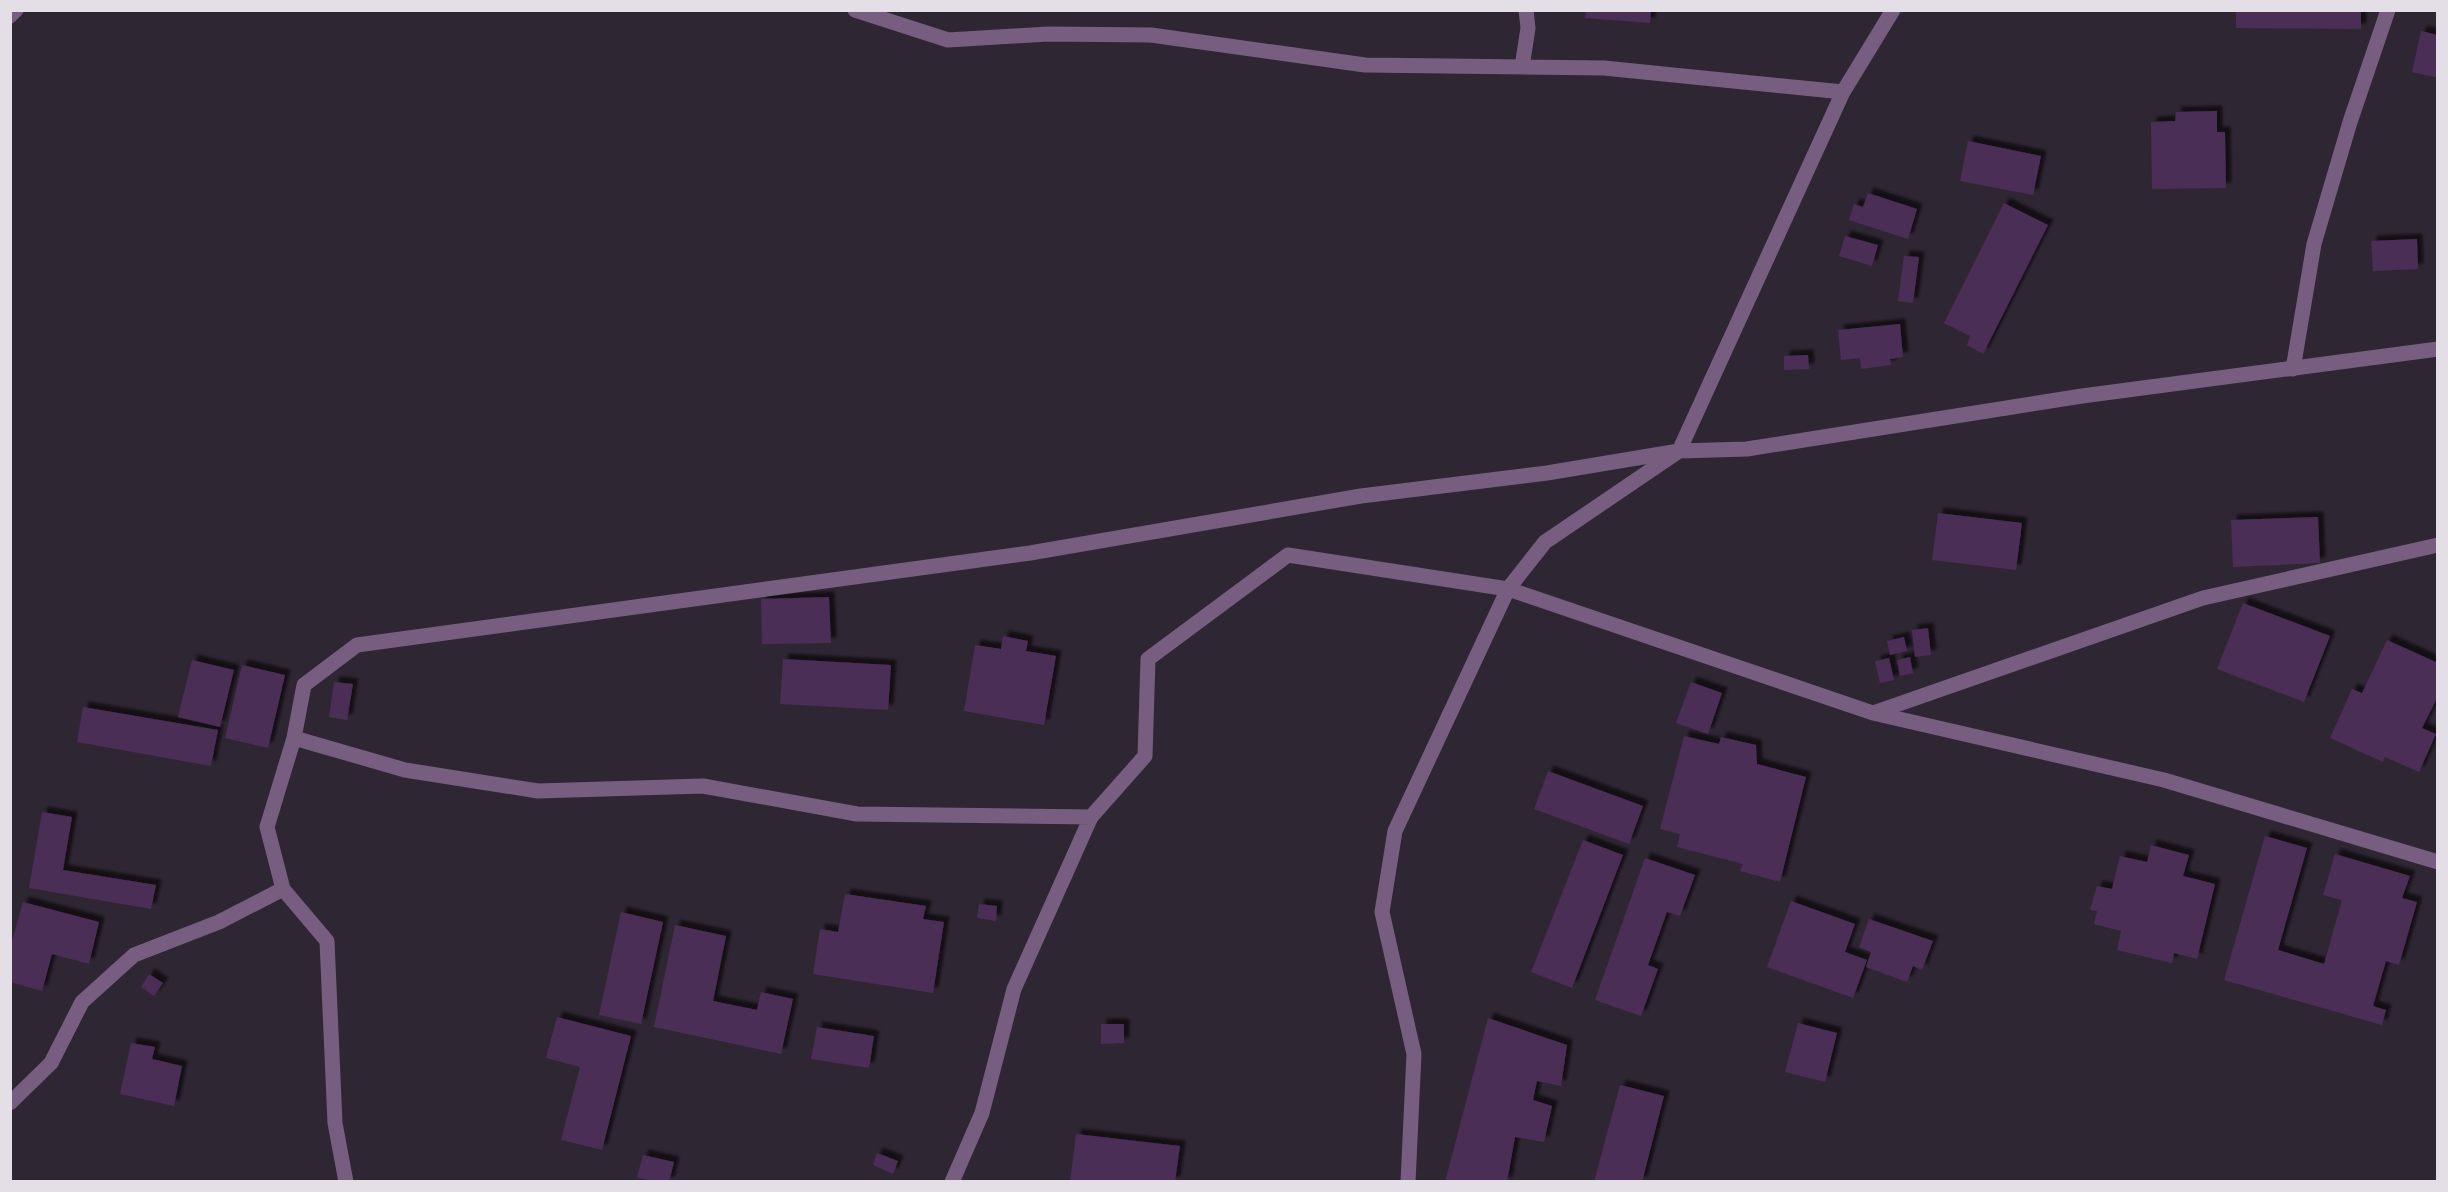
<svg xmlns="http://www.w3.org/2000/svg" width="2448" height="1192" viewBox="0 0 2448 1192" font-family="Poppins,sans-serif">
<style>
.building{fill:#4b2d57;filter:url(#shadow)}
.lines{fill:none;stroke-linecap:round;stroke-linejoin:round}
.street{stroke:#775e81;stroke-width:15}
</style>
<defs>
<filter id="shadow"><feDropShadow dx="5.5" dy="-5.5" stdDeviation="1.5" flood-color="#0009"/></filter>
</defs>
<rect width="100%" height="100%" fill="#2f2633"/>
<path class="building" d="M 1586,10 L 1651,10 L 1650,23 L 1585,18 Z
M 2236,10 L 2361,10 L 2361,29 L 2236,28 Z
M 2421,31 L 2438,35 L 2438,78 L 2412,72 Z
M 2217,111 L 2217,132 L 2225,132 L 2226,188 L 2152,189 L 2151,122 L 2175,121 L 2176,112 Z
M 1968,141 L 2041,156 L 2033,195 L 1960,181 Z
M 1868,193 L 1917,209 L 1908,239 L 1849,220 L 1854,204 L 1863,207 Z
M 2004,203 L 2048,225 L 1983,354 L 1967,345 L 1970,336 L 1944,323 Z
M 1845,236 L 1878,245 L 1872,266 L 1839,256 Z
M 2417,239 L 2418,269 L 2373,271 L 2371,241 Z
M 1904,256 L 1919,257 L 1913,303 L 1898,301 Z
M 1900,324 L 1903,357 L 1890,359 L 1891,365 L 1861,369 L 1860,358 L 1841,360 L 1838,330 Z
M 1808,355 L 1809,369 L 1784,370 L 1784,356 Z
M 1938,513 L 2022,523 L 2016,570 L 1932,560 Z
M 2318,517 L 2320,563 L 2233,567 L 2231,520 Z
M 829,597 L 831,643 L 762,644 L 761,599 Z
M 2243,603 L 2330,636 L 2304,702 L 2217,669 Z
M 1928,628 L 1931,655 L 1915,657 L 1912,630 Z
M 1003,636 L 1028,641 L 1026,651 L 1056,656 L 1044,725 L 964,711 L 975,645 L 1001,649 Z
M 1904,637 L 1907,651 L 1890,655 L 1887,641 Z
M 2387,640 L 2438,663 L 2438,700 L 2436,700 L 2422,728 L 2436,734 L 2419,772 L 2385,757 L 2383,762 L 2330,738 L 2352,689 L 2362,693 Z
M 1910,657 L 1913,673 L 1900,676 L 1897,660 Z
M 1889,658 L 1894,680 L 1880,683 L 1875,661 Z
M 783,659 L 891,665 L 888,710 L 780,704 Z
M 192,660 L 234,670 L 220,727 L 178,717 Z
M 242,665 L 285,675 L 268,748 L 225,738 Z
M 334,682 L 353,684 L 347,720 L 329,717 Z
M 1691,682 L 1722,693 L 1708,734 L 1676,723 Z
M 83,707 L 218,730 L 211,766 L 77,742 Z
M 1684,736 L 1719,744 L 1721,737 L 1756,745 L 1757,764 L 1806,777 L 1780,882 L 1740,871 L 1743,864 L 1677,847 L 1680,834 L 1660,829 Z
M 1548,771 L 1643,806 L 1629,844 L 1534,809 Z
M 42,812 L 72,817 L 63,870 L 156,885 L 151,909 L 29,888 Z
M 2265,836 L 2307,848 L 2278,950 L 2324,964 L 2342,900 L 2323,895 L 2335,854 L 2410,876 L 2402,898 L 2417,902 L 2399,965 L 2386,961 L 2373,1006 L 2386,1010 L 2382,1025 L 2224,980 Z
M 1583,840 L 1623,855 L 1572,988 L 1531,972 Z
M 2151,845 L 2189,855 L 2183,876 L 2215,884 L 2197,959 L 2174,953 L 2172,963 L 2117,950 L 2121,931 L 2094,924 L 2097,911 L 2090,910 L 2097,886 L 2112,889 L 2120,856 L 2147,862 Z
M 1645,858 L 1695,875 L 1680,916 L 1667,912 L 1648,965 L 1658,969 L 1641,1016 L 1595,1000 Z
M 845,894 L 926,906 L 923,919 L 944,922 L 933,993 L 813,974 L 820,929 L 838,932 Z
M 1791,901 L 1855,924 L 1845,952 L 1867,960 L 1853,998 L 1767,967 Z
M 23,902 L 99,922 L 89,964 L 52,954 L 42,991 L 10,982 L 10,948 Z
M 979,904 L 997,906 L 996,921 L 977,918 Z
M 621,912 L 663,922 L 641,1024 L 599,1015 Z
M 1869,919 L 1933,941 L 1922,970 L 1913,966 L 1907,982 L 1866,967 L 1871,952 L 1859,947 Z
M 675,925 L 726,936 L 713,1001 L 757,1010 L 761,992 L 793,999 L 781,1054 L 654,1027 Z
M 149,974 L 163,983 L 154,996 L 141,987 Z
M 557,1017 L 631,1036 L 602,1150 L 561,1140 L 580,1067 L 546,1058 Z
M 1488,1018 L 1567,1045 L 1561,1086 L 1537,1081 L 1533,1100 L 1552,1106 L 1544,1142 L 1515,1137 L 1507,1182 L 1445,1182 Z
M 1798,1023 L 1837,1033 L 1825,1082 L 1785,1072 Z
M 1101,1024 L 1124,1024 L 1124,1043 L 1101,1044 Z
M 817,1027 L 874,1036 L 869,1068 L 811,1059 Z
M 131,1043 L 155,1047 L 152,1059 L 182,1066 L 174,1106 L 120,1094 Z
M 1620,1085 L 1664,1096 L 1642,1182 L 1594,1182 Z
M 1076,1134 L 1180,1146 L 1175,1182 L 1070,1182 Z
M 877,1153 L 898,1161 L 893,1174 L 873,1165 Z
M 643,1155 L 674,1162 L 669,1182 L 654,1182 L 637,1177 Z"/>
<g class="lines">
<path class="street" d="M 855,10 L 948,40 L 1048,34 L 1151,35 L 1365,65 L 1604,68 L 1843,92
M 10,16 L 16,10
M 1522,67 L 1528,28 L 1526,10
M 2293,369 L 2314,244 L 2350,122 L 2388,10
M 1873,713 L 2203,598 L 2438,545
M 294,738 L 405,770 L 538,791 L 703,786 L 857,814 L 1091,817 L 1145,756 L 1148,659 L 1288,555 L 1508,589 L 1873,713 L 2164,780 L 2438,862
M 10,1103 L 51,1063 L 82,1002 L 134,955 L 219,922 L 283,889
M 346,1182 L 335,1123 L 327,941 L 283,889 L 267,827 L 294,738 L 304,685 L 357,645 L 1030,553 L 1361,496 L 1547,473 L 1679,451 L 1747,449 L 2082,396 L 2438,349
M 952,1182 L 982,1113 L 1014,989 L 1091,817
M 1408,1182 L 1414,1054 L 1382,912 L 1395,831 L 1508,589 L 1545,542 L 1679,451 L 1843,92 L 1893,10"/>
</g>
<rect width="2448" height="1192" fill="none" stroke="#e4dee7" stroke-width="24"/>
</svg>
